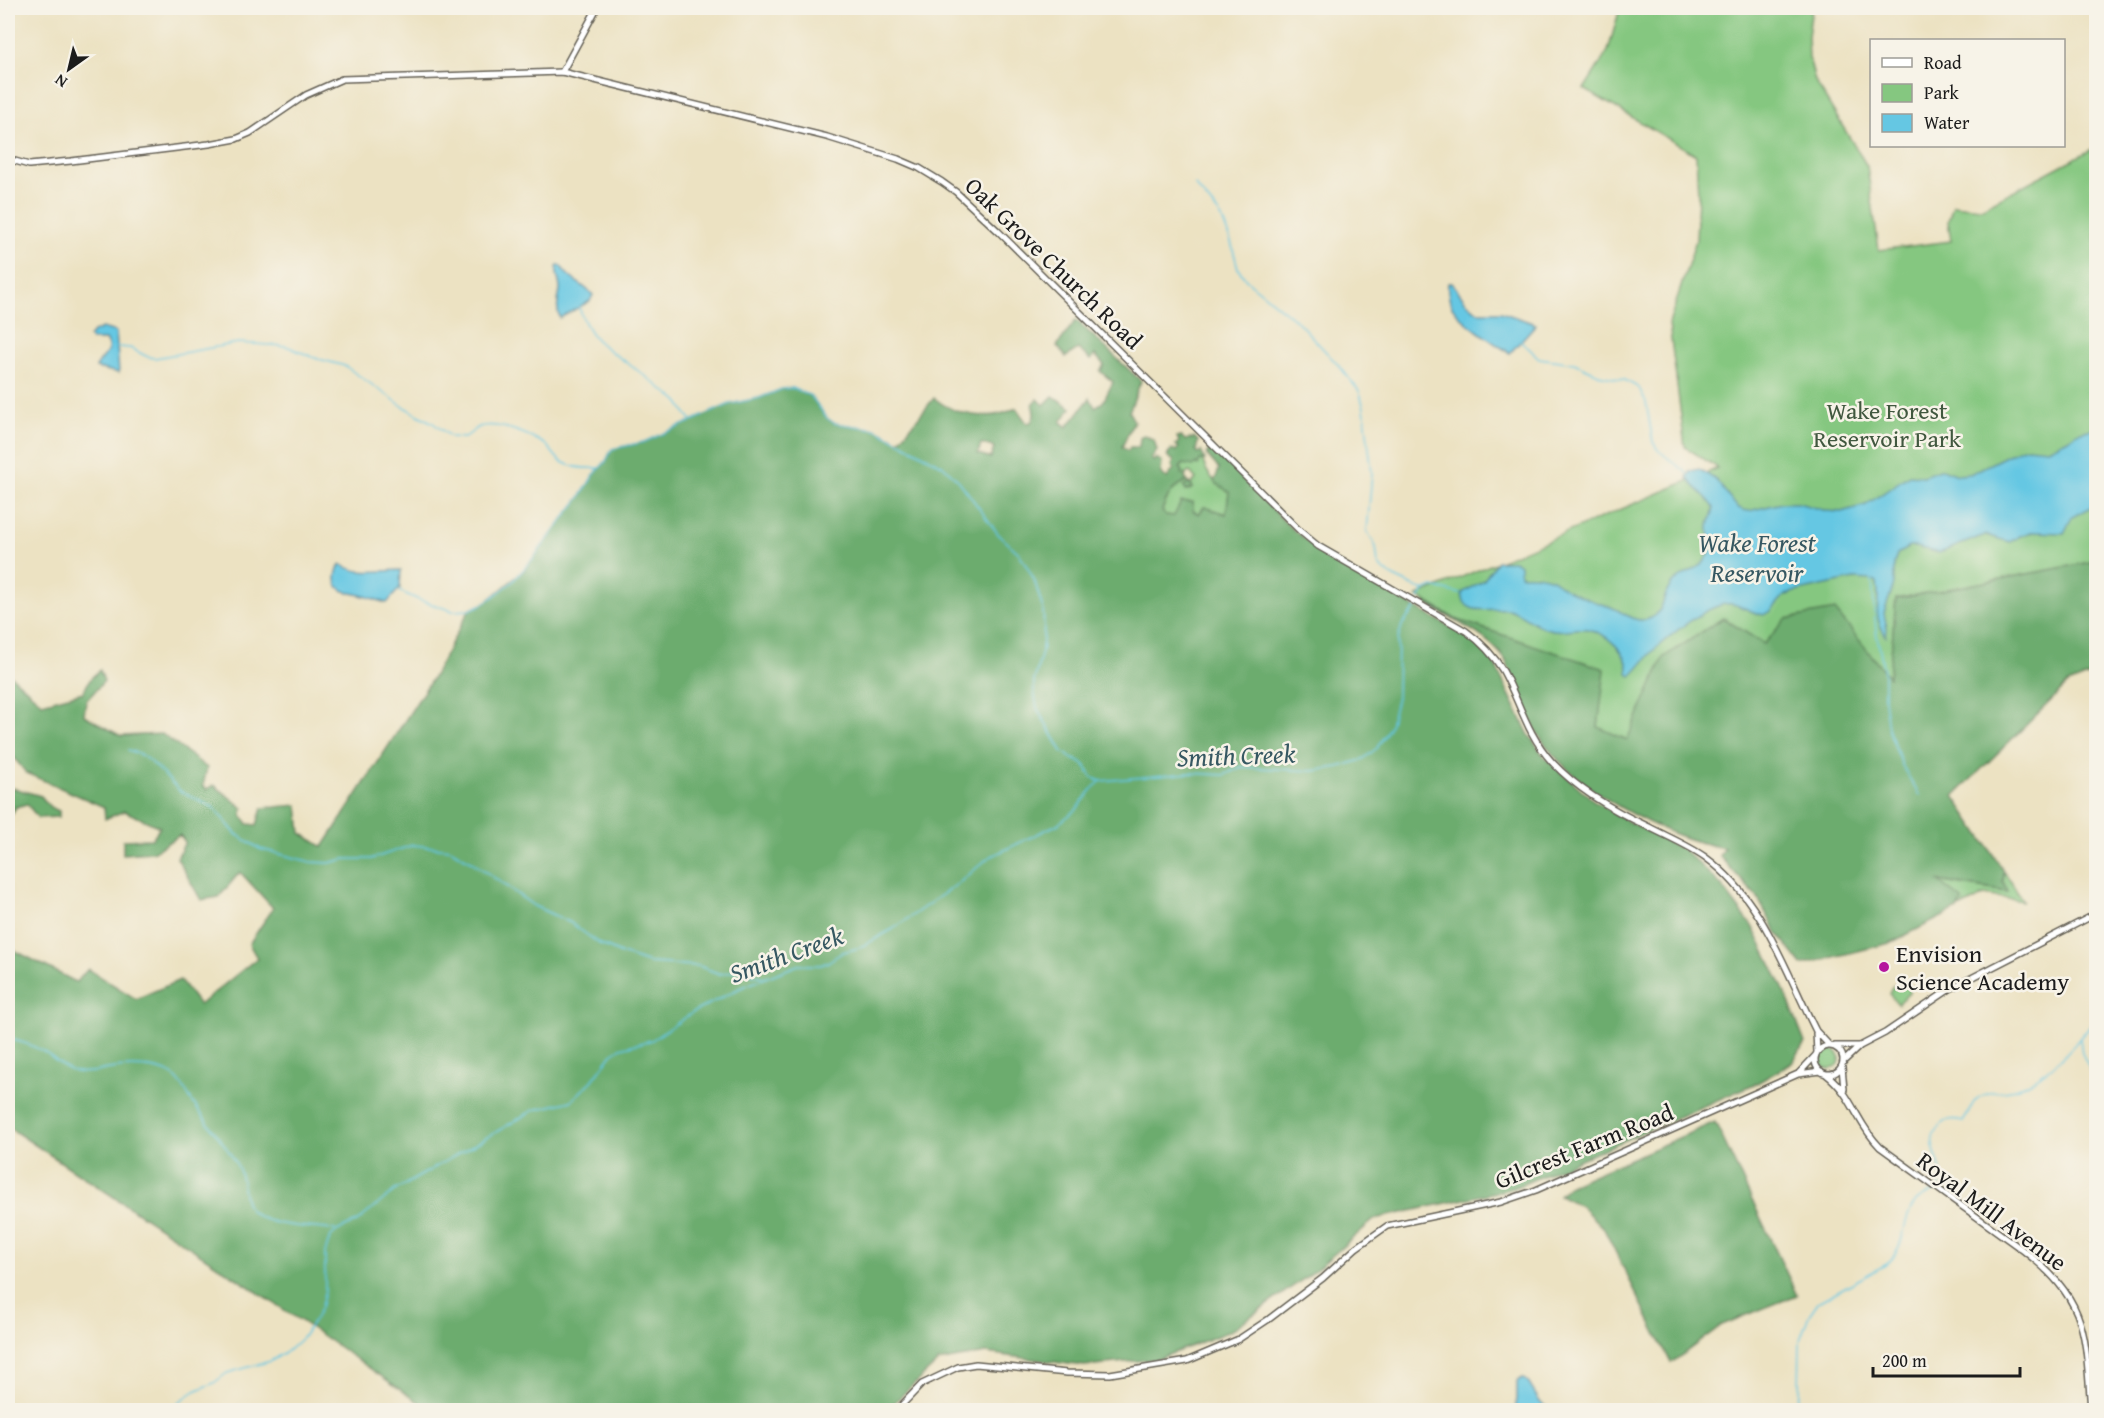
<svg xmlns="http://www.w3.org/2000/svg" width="2104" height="1418" viewBox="0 0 2104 1418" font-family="'Gentium Book Plus',serif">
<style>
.green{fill:#85c780;stroke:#50724e;stroke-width:1.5}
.forest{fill:#6cac6e;stroke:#446445;stroke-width:1.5;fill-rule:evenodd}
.water{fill:#65c7e3;stroke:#407280;stroke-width:1.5}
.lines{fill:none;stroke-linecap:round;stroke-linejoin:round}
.stream{stroke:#65c7e3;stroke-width:1.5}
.tertiary-casing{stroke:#656156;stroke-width:8}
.secondary-casing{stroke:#656156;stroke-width:8}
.tertiary{stroke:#fff;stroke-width:5}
.secondary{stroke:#fff;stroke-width:5}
.poi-dot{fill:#b5179e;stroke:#f7f3e8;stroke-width:2}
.labels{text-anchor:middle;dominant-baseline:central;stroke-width:5;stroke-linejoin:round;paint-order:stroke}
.street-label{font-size:24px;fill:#1c1c1c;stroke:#f7f3e8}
.park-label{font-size:24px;fill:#41583f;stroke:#f7f3e8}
.poi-label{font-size:24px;fill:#1c1c1c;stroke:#f7f3e8;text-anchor:start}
.water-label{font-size:26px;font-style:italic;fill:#365862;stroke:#f7f3e8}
</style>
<rect width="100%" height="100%" fill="#f7f3e8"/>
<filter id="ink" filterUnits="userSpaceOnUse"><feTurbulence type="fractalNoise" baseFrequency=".0167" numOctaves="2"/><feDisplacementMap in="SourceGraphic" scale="12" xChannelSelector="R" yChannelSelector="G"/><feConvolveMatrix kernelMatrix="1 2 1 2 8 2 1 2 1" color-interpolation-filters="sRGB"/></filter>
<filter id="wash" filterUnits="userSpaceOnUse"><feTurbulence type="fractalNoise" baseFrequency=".008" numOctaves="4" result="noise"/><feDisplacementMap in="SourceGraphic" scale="24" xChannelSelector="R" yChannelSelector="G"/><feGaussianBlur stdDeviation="1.35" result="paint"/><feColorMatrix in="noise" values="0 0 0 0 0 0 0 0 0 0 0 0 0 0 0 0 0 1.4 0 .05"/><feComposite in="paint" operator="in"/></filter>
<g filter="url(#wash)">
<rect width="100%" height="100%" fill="#ece2c2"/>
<path class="green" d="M 1620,8 L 1812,8 L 1808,36 L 1809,58 L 1815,81 L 1867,166 L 1879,250 L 1951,241 L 1948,221 L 1953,205 L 1981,208 L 2096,147 L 2096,561 L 1896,599 L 1889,678 L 1786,619 L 1764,644 L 1664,657 L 1628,740 L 1598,728 L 1604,669 L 1455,619 L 1417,596 L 1718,468 L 1685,447 L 1669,324 L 1696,240 L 1698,195 L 1696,155 L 1584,89 L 1608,51 Z
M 1200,459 L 1203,461 C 1207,476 1217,484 1229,492 L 1226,514 L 1204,507 L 1199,514 L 1193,511 L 1193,503 L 1174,516 L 1165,515 L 1162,511 C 1166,498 1174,486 1187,481 L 1189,484 L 1184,486 L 1186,491 L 1193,488 L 1191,484 L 1196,479 L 1190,472 L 1181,476 L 1180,468 L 1183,464 Z
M 2004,871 L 2023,901 L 1984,895 L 1958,909 L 1963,901 L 1936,881 L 2007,892 L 2003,881 Z
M 1908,985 L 1909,993 L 1898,1004 L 1889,994 L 1893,986 Z
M1820 1059a10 10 0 1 1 20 0a10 10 0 1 1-20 0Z"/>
<path class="forest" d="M 1076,320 L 1141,381 L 1129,412 L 1134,421 L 1122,447 L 1128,451 L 1130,447 L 1139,447 L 1140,438 L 1144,435 L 1154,440 L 1157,450 L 1151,459 L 1154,461 L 1156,458 L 1162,462 L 1161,474 L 1167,478 L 1174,469 L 1172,466 L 1174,461 L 1167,456 L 1171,450 L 1176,451 L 1179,447 L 1175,445 L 1179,442 L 1177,437 L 1181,436 L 1185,440 L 1195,438 L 1198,441 L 1196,451 L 1198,453 L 1201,451 L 1205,460 L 1200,460 L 1198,465 L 1196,463 L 1193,466 L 1183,464 L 1180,468 L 1182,471 L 1181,474 L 1186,475 L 1185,478 L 1193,488 L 1186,491 L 1184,486 L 1189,484 L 1187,481 C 1174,486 1166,497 1162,511 L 1165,515 L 1174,516 L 1181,502 L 1193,502 L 1193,511 L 1199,514 L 1204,507 L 1226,514 L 1229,492 L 1214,482 L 1219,469 L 1207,455 L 1210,446 L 1289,526 L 1332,562 L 1456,630 L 1476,643 L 1494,663 L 1529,735 L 1544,756 L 1593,800 L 1629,822 L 1684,850 L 1721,885 L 1752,926 L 1786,994 L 1805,1043 L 1792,1063 L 1759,1082 L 1514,1188 L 1375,1219 L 1312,1273 L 1230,1331 L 1158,1359 L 1084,1366 L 986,1353 L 938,1362 L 886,1410 L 430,1410 L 310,1327 L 8,1127 L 8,947 L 76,982 L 88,969 L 136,999 L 180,980 L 199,1005 L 257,958 L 249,944 L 273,908 L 240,872 L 219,897 L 201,900 L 177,858 L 185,842 L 180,835 L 153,852 L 123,854 L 123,840 L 152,839 L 160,827 L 124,811 L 105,819 L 104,807 L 26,773 L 8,750 L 8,673 L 42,703 L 83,692 L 91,678 L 100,670 L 104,681 L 86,701 L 84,715 L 121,736 L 162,734 L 207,768 L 203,786 L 207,789 L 214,785 L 243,808 L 242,815 L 248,824 L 257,825 L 262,808 L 298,805 L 301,833 L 323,847 L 435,674 L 469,610 L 485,603 L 524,570 L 581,496 L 593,476 L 606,461 L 612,449 L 644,442 L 730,404 L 759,398 L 782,389 L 792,388 L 811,396 L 827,418 L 834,423 L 876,429 L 899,441 L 934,398 C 956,416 990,422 1016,408 L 1027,423 L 1031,422 L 1034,416 L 1033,404 L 1038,399 L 1044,405 L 1053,396 L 1071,408 L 1061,422 L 1067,427 L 1090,398 L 1095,407 L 1103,402 L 1113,382 L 1100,371 L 1104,365 L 1095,355 L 1091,360 L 1078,349 L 1066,357 L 1057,346 ZM 981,444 L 994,447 L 991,458 L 978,454 Z
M 2096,561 L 2096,673 L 2068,684 L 1954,796 L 2004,871 L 2003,881 L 2008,892 L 1938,881 L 1963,901 L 1958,909 L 1890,943 L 1802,965 L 1777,933 L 1757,897 L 1719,856 L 1724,848 C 1663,837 1574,790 1540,737 C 1529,719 1521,698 1513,679 C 1510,672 1508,663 1504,658 C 1485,633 1451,619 1425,604 L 1426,602 L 1455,619 L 1605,669 L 1598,727 L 1627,740 L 1664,657 L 1723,618 L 1764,644 L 1786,619 L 1835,610 L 1889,677 L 1896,599 Z
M 13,788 L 41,796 L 50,807 L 59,811 L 59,817 L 38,818 L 27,804 L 16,807 L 8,820 L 8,790 Z
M 1715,1122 L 1797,1295 L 1722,1325 L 1671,1363 L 1604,1229 L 1581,1206 L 1559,1195 L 1570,1185 Z"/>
<path class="water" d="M 558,265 L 560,265 C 571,282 581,282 593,295 L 590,301 L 560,318 C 555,306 559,300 560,289 C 560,280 554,273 558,265 Z
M 1448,283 L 1452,283 L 1467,303 L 1478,312 L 1501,312 L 1536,324 L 1510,353 C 1495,344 1460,321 1451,305 C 1449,300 1447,288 1448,283 Z
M 102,328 L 116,332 L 119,373 L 96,368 C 100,358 114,351 106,340 L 92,340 L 89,337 L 93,332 Z
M 2096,428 L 2096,504 L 2072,517 L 2064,533 L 2032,532 L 2020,536 L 2010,542 L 1985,535 L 1939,553 L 1916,547 L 1909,547 L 1897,554 L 1894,564 L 1894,584 L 1884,613 L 1887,629 L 1886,636 C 1871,613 1881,606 1877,583 L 1872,580 L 1854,579 L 1794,592 L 1784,596 L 1770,612 L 1763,615 C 1752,613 1743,606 1732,604 C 1711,601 1671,635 1656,648 C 1647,657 1640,668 1631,676 L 1628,674 C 1631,654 1605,632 1587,629 C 1572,627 1562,634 1545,628 C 1532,624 1521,612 1508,609 C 1492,607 1463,618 1462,593 L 1484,580 L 1497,561 L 1514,561 L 1520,565 L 1520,575 C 1531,574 1542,575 1552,579 C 1556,581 1559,584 1563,587 C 1578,597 1596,602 1613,608 C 1625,613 1637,625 1651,618 C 1665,612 1662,594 1672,584 C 1685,571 1708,568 1711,548 C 1712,541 1709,536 1709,530 C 1708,522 1713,516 1714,508 C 1707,495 1694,489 1687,477 L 1691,471 L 1699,469 L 1716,480 L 1737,507 L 1743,510 L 1749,511 L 1782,503 L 1798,503 L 1827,511 L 1841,512 L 1866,505 L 1909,475 L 1923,476 L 1942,469 L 1958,475 L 1970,474 L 2020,449 L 2027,447 L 2048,449 L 2068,439 L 2077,433 Z
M 341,564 C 358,576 382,570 401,570 L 400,588 L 387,603 C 379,601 372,598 364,596 C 352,592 335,594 336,577 C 337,571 337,568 341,564 Z
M 1522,1378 L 1528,1382 L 1540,1402 L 1550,1410 L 1515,1410 L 1517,1399 L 1517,1381 Z"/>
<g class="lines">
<path class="stream" d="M 1195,185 L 1221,216 L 1231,242 L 1238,268 L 1246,280 L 1299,323 L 1341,368 L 1359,391 L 1364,408 L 1372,473 L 1367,531 L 1376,547 L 1378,564 L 1382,569 L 1394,577 L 1424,591
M 579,307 C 590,344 609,349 637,370 C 650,379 661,389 674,398 C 682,403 683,413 691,419
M 1520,340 L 1539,358 L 1574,363 L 1603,376 L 1625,380 L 1639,388 L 1646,402 L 1653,442 L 1658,450 L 1687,473
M 117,347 L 130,348 L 148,357 L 155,358 L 238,343 L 286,346 L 315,358 L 345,366 L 404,407 L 433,423 L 451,437 L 464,438 C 469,435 474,430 479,427 C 497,421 531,435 546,445 C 552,450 555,458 562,462 C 573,468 587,469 599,468
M 1872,580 L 1876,631 L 1884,671 L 1884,700 L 1888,728 L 1902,765 L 1919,795
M 399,591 L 419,600 L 453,611 L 469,610 L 485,603 L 512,582 L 531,561 L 581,496 L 593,476 L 606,461 L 612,449 L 644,442 L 730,404 L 759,398 L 782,389 L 792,388 L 811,396 L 827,418 L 834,423 L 876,429 L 942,465 L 959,481 L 999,535 L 1019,553 L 1034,579 L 1043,609 L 1044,626 L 1042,652 L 1034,681 L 1034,690 L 1037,708 L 1062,751 L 1071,758 L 1084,764 L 1092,777 L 1100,781
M 1419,599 L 1424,591 L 1433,587 L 1461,594
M 128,750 L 141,755 L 152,763 L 180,791 L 214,808 L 236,834 L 260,849 L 311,862 L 329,863 L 345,859 L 371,859 L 413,845 L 450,849 L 472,862 L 534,906 L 571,923 L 598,943 L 622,954 L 649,963 L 699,966 L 720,974 L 741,970 L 764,978
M 8,1039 C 21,1041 34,1046 46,1053 C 56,1060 65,1070 77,1072 C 89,1074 98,1071 109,1069 C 127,1066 161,1065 176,1078 C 184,1085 187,1095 194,1104 C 208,1125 227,1144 238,1167 C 245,1181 241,1199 251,1211 C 266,1227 314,1227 335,1230
M 2080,1039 L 2082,1053 L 2096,1082
M 1939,1187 C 1950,1165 1918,1143 1941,1125 C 1949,1118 1954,1119 1963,1121 C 1970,1114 1970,1104 1978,1098 C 1990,1089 2005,1093 2018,1088 C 2051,1074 2076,1045 2096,1017
M 171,1410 L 180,1401 L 195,1391 L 214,1383 L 227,1373 L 271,1361 L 290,1349 L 302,1338 L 315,1319 L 321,1307 L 325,1291 L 325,1253 L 330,1237 L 337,1231 L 358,1221 L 394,1191 L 534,1110 L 571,1101 L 592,1081 L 612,1054 L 621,1048 L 652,1040 L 692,1013 L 740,988 L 798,965 L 821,965 L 828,962 L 843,952 L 859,948 L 893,929 L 959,883 L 988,858 L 1058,824 L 1076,810 L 1094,787 L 1101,781 L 1190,773 L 1224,775 L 1241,767 L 1313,771 L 1338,767 L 1362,760 L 1377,748 L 1390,726 L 1397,697 L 1398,640 L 1402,625 L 1416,607
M 1796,1410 L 1799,1393 L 1800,1340 L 1809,1315 L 1818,1302 L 1887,1264 C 1908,1245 1900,1222 1915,1203 C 1920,1197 1928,1194 1935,1191"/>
</g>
</g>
<g filter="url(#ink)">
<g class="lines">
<defs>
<path id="tertiary" d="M 562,72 L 597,8"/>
<path id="secondary" d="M 8,159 L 29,165 L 71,161 L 209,144 L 236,139 L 250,133 L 306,95 L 342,79 L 562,72 L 827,137 L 898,159 L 919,168 L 942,182 L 956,192 L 998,231 L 1300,531 L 1318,546 L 1466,631 C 1481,642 1493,654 1503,671 C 1520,702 1526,733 1552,762 C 1579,791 1614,811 1649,827 C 1668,837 1688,845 1705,857 C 1763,899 1785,970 1816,1031 L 1829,1045
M 1816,1033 L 1817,1052
M1815 1060a14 14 0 1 1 28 0a14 14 0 1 1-28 0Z
M 1835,1046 L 1859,1046
M 1844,1061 L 1860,1046 L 1885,1033 L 1950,989 L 2096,914
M 1842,1067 L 1844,1089
M 1799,1073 L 1815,1056
M 1826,1074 C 1853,1095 1856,1123 1880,1147 L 2024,1251 C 2089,1301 2085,1334 2091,1410
M 897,1410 L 922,1384 L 958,1367 L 976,1364 L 1067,1373 L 1110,1374 L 1187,1361 L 1239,1339 L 1269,1319 L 1323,1278 L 1356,1248 L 1387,1226 L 1501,1202 L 1536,1190 L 1798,1074 L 1821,1071"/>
</defs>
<use href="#tertiary" class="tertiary-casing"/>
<use href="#secondary" class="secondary-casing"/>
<use href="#tertiary" class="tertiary"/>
<use href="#secondary" class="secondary"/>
</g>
</g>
<circle class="poi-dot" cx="1884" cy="967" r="6"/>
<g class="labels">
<g class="street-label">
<text transform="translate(1054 263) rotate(44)">Oak Grove Church Road</text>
<text transform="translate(1584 1146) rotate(-22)">Gilcrest Farm Road</text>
<text transform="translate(1992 1211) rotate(37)">Royal Mill Avenue</text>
</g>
<g class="park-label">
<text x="1887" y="410">Wake Forest<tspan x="1887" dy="28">Reservoir Park</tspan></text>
</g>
<g class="poi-label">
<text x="1896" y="953">Envision<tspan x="1896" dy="28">Science Academy</tspan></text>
</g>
<g class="water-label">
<text x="1757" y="542">Wake Forest<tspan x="1757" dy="30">Reservoir</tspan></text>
<text transform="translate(1236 755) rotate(-2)">Smith Creek</text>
<text transform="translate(786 954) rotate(-20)">Smith Creek</text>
</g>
</g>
<rect width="2104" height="1418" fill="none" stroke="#f7f3e8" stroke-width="30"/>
<rect x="1870" y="39" width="195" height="108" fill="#f7f3e8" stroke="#9f9d96" stroke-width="1.5"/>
<rect x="1882" y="58" width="30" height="9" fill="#ffffff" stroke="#9f9d96" stroke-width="1.5"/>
<text x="1924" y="69" font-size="18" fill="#1c1c1c">Road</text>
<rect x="1882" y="84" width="30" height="18" fill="#85c780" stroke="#9f9d96" stroke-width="1.5"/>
<text x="1924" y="99" font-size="18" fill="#1c1c1c">Park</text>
<rect x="1882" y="114" width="30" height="18" fill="#65c7e3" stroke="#9f9d96" stroke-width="1.5"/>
<text x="1924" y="129" font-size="18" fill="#1c1c1c">Water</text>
<g transform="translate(69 69) rotate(214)" stroke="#f7f3e8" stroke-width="4.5" paint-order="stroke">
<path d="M0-4.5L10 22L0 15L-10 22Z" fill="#1c1c1c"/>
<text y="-9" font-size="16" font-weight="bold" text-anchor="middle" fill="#1c1c1c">N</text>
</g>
<path d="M1873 1367v9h147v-9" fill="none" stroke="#1c1c1c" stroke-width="3"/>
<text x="1882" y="1367" font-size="18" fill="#1c1c1c" stroke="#f7f3e8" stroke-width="4.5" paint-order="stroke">200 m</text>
</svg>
